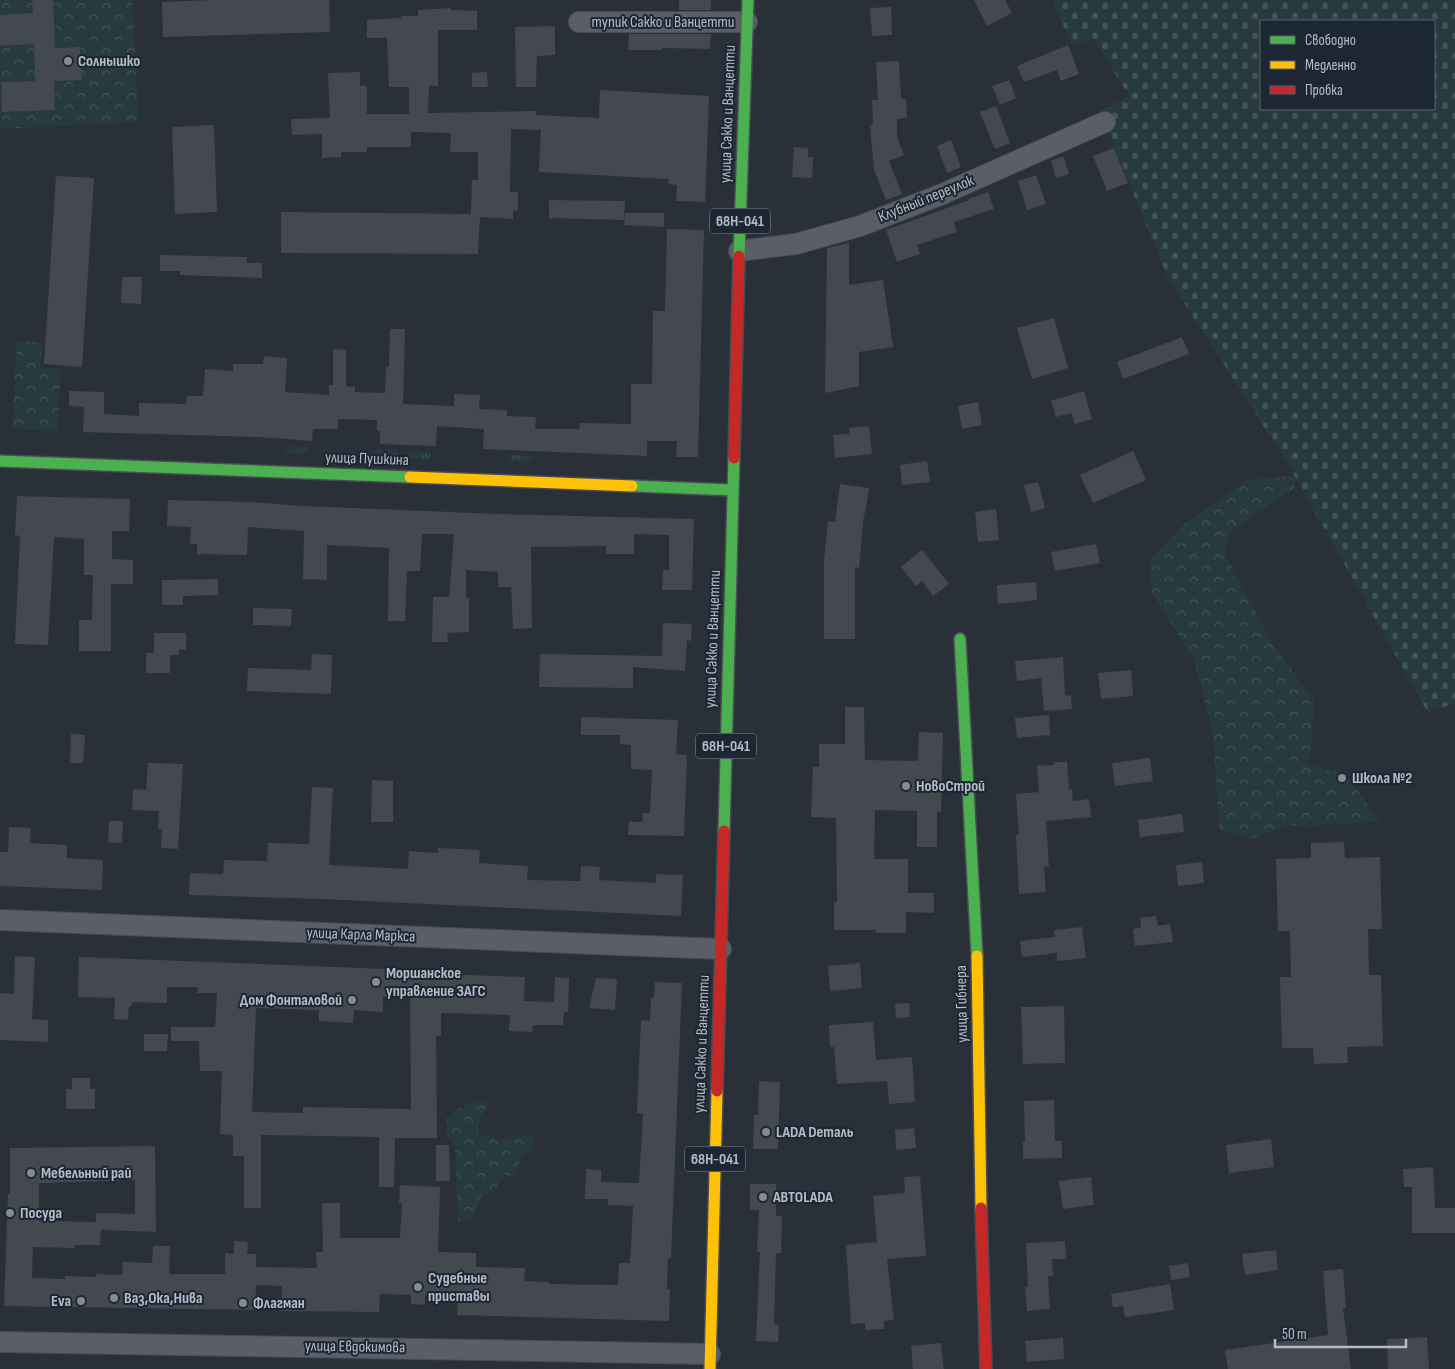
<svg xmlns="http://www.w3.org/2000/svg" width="1455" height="1369" viewBox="0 0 1455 1369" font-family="'Sofia Sans Condensed',sans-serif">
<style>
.grass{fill:url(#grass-tufts)}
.forest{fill:url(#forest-crowns)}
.cemetery{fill:url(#cemetery-stones);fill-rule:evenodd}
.building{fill:#444950;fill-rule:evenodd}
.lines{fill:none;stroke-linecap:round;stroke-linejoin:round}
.street-casing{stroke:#484c53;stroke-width:22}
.fast-casing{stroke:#484c53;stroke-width:14}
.slow-casing{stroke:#484c53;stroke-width:14}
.jam-casing{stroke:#484c53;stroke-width:14}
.street{stroke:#5a5e66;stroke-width:20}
.fast{stroke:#4caf50;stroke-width:11}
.slow{stroke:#ffc107;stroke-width:11}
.jam{stroke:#c62828;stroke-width:11}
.poi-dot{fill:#848b96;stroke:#1d2633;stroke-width:2}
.labels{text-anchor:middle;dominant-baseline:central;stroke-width:4;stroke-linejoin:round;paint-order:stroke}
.shield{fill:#1d2633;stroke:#878f9c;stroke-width:1}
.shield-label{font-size:15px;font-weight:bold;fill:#b4bcc9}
.street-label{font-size:16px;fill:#b4bcc9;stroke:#1d2633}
.poi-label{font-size:16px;font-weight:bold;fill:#b4bcc9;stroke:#1d2633;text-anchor:start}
</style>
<defs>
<pattern id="grass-tufts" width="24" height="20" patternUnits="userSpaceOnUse" patternTransform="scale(1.25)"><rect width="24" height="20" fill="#273a3e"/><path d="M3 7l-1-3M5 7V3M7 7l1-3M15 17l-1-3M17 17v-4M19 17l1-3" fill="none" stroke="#445559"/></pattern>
<pattern id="forest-crowns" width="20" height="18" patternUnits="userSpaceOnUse" patternTransform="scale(1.25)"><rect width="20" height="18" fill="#273a3e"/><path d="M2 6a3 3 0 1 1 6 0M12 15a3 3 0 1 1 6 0" fill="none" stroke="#445559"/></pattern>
<pattern id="cemetery-stones" width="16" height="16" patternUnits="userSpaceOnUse" patternTransform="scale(1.25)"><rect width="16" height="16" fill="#273a3e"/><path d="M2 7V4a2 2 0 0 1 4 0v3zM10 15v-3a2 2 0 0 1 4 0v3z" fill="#445559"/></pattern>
</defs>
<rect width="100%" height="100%" fill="#2a3038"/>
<path class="grass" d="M 288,447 L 306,447 L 309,450 L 303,455 L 285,453 L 285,450 Z
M 378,450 L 396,450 L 399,454 L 393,458 L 375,456 L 374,453 Z
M 411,452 L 429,452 L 432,455 L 426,460 L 408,458 L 407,454 Z
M 512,455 L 531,456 L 533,459 L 528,463 L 509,461 L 509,458 Z"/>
<path class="forest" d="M 0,0 L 32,0 L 33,13 L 0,15 Z
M 73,0 L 132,0 L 139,122 L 0,129 L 0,46 L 34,44 L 35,81 L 1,82 L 2,112 L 55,110 L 54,81 L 82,79 L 80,47 L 55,48 L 53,1 Z
M 17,342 L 42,342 L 40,368 L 60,369 L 58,431 L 12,429 Z
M 1298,475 L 1294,488 L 1230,532 L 1225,553 L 1271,642 L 1314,700 L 1312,742 L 1308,765 L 1345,774 L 1381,822 L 1286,826 L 1251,839 L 1219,830 L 1213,734 L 1194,660 L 1152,593 L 1149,560 L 1183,525 L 1246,481 Z
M 478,1101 L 490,1101 L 480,1118 L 478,1133 L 497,1141 L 511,1136 L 533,1136 L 533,1148 L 520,1158 L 518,1169 L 514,1178 L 504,1174 L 496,1190 L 482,1196 L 472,1219 L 458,1221 L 455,1146 L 447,1136 L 447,1118 L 459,1108 Z"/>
<path class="cemetery" d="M 1053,0 L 1455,0 L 1455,703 L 1428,713 L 1288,464 L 1168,278 L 1100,112 L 1129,96 L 1093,38 L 1072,46 ZM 1261,21 L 1434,21 L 1434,109 L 1261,109 Z"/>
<path class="building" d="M 32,0 L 53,0 L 55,48 L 80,47 L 82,80 L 54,81 L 55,110 L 2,112 L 1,82 L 35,81 L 34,44 L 0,46 L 0,15 L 33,13 Z
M 212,0 L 329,0 L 330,32 L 163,37 L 162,2 Z
M 679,0 L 711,0 L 711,10 L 679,10 Z
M 974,0 L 1005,0 L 1012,13 L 987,26 Z
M 891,7 L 892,35 L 872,36 L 870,8 Z
M 451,8 L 451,10 L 477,11 L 477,30 L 438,30 L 438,86 L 429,86 L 428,113 L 536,111 L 536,115 L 599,118 L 600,90 L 709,96 L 705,202 L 676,201 L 677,185 L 668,184 L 669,179 L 539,172 L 541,130 L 511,129 L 510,192 L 518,192 L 518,210 L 513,211 L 513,219 L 480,217 L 478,254 L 281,253 L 281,212 L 471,214 L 472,180 L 478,180 L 478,152 L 450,152 L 451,133 L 411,132 L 411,147 L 367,147 L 367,152 L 341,152 L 341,157 L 322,158 L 322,134 L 292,135 L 291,119 L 330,118 L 328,73 L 360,72 L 360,86 L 367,86 L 367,114 L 409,114 L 409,87 L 389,87 L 387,38 L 367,38 L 367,20 L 401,18 L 401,16 L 418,16 L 418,10 Z
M 555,26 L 555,55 L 537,56 L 536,87 L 516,87 L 515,27 Z
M 629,34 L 711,34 L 710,49 L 662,48 L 662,50 L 628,50 Z
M 1068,45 L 1079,74 L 1061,81 L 1057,70 L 1024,82 L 1017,66 Z
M 899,61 L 901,99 L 906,99 L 907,118 L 897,119 L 897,137 L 904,155 L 889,161 L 902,194 L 886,200 L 874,169 L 870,125 L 873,125 L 872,100 L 878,100 L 876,62 Z
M 487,72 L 488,87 L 472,87 L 472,73 Z
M 1009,80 L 1016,98 L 1000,105 L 992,86 Z
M 996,106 L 1010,143 L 995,149 L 980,112 Z
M 214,125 L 217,212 L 175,214 L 172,127 Z
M 951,140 L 961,167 L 947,173 L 937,146 Z
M 794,147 L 808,148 L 808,157 L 813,157 L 812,178 L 792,177 Z
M 1114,148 L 1128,183 L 1107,191 L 1093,156 Z
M 1063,156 L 1069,174 L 1056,178 L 1051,161 Z
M 1036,175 L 1046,204 L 1027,210 L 1018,181 Z
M 56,176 L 94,178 L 82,367 L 44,364 Z
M 988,192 L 994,209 L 954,222 L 957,232 L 917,245 L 920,254 L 897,262 L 886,230 L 969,200 L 969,199 Z
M 549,200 L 625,201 L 624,220 L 549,218 Z
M 625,213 L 664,213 L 664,227 L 624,225 Z
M 667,229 L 704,230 L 698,457 L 676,457 L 677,441 L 647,441 L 647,456 L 483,449 L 484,429 L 437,426 L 436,446 L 380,444 L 380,431 L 377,431 L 377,420 L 338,419 L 338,429 L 313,429 L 312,441 L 259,437 L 83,432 L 84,407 L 69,406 L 69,391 L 104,392 L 104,414 L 139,416 L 139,403 L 186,404 L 187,396 L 203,396 L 205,369 L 233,371 L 233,364 L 263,364 L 264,356 L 287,358 L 285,392 L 329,395 L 329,385 L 333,385 L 333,349 L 346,350 L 346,386 L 355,387 L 355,392 L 385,393 L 386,367 L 389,367 L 390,329 L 405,329 L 403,404 L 454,406 L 454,394 L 480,395 L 479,409 L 507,410 L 507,416 L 536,417 L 535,429 L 579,429 L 580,423 L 631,424 L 631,384 L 652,384 L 653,311 L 665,311 Z
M 849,243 L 849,285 L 883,280 L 893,347 L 859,352 L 859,386 L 825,393 L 827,248 Z
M 160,255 L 247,257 L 247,263 L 262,263 L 262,278 L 180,275 L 180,271 L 160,271 Z
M 122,277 L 142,277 L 141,304 L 121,303 Z
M 1054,318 L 1068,368 L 1032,379 L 1017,328 Z
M 1182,337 L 1189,354 L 1123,379 L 1117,362 Z
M 1084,391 L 1092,419 L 1075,424 L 1071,413 L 1056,417 L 1051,401 Z
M 978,402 L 982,425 L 962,429 L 958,406 Z
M 869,426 L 872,454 L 835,458 L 833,435 L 849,434 L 849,428 Z
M 1133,451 L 1146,480 L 1093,503 L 1080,475 Z
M 927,461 L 930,482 L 902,485 L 900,465 Z
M 1038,482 L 1045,508 L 1031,512 L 1024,485 Z
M 840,484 L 869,488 L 865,514 L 864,513 L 859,568 L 855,567 L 855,639 L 824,639 L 824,561 L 828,521 L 835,522 Z
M 17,496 L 130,499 L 129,531 L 112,531 L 112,559 L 133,560 L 133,584 L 111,584 L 111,651 L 79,651 L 79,620 L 92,620 L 93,575 L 84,575 L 84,539 L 54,537 L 48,645 L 15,644 L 20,536 L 15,535 Z
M 168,500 L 252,502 L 304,506 L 498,514 L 694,519 L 692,590 L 662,590 L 663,570 L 669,570 L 669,535 L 634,534 L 634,554 L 606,554 L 606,546 L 531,547 L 532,628 L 513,629 L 511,587 L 498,587 L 498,572 L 466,570 L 466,598 L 469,598 L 469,632 L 447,633 L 448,642 L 432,642 L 433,597 L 449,597 L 454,534 L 422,534 L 420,571 L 407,571 L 405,621 L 388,621 L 389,548 L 327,545 L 327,580 L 303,579 L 304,531 L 248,527 L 247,555 L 197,554 L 197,544 L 190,544 L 191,527 L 167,526 Z
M 996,509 L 999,540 L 978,542 L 975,512 Z
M 1096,544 L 1100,563 L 1055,571 L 1051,552 Z
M 922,550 L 949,584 L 933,596 L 922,581 L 916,586 L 901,567 Z
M 218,579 L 218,595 L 183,596 L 183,605 L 162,605 L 162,580 Z
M 1036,582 L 1037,600 L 998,604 L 997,585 Z
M 253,608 L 292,609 L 291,626 L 253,625 Z
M 663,623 L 692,624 L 691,641 L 687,640 L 685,671 L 633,667 L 633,688 L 539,687 L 540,654 L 662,656 Z
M 154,633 L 186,633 L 186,650 L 179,649 L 179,655 L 170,655 L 170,673 L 146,673 L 146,653 L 154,653 Z
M 312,654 L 332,655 L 331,694 L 247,691 L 248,668 L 311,670 Z
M 1063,657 L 1065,696 L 1071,695 L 1072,709 L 1044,711 L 1041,678 L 1017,681 L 1015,661 Z
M 1131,670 L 1133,696 L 1101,699 L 1098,673 Z
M 845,707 L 864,707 L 865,760 L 918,761 L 919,732 L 943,733 L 941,812 L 937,811 L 937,847 L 917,847 L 917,811 L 875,810 L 874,859 L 908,859 L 908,893 L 934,893 L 934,913 L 906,912 L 906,933 L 876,933 L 876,930 L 834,930 L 834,902 L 837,902 L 836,818 L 811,817 L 813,767 L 819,767 L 819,744 L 845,744 Z
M 1049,715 L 1050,735 L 1017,738 L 1015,718 Z
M 581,717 L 678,720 L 676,754 L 687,755 L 684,836 L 628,835 L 629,822 L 642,822 L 643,813 L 650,813 L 652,770 L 631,769 L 631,745 L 620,744 L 620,735 L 581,735 Z
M 71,734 L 85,735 L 83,763 L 70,763 Z
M 1150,758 L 1153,781 L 1115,786 L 1112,763 Z
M 1054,762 L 1067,762 L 1069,789 L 1072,789 L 1073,801 L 1089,799 L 1091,817 L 1046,821 L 1049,866 L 1044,867 L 1046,892 L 1019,894 L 1016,835 L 1019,835 L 1016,794 L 1039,792 L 1037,766 L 1054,765 Z
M 148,763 L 183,764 L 178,849 L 161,848 L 162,829 L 158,829 L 159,811 L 132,810 L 133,789 L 146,790 Z
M 372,780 L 393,781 L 393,822 L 371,822 Z
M 312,787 L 333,788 L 329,865 L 408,869 L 409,851 L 438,853 L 438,848 L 480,850 L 479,863 L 528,866 L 527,880 L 580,881 L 581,866 L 600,867 L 599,880 L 656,883 L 656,874 L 683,875 L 681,916 L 323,899 L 189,895 L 190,873 L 223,874 L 224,860 L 267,861 L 268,843 L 309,844 Z
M 1182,814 L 1184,832 L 1140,837 L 1138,820 Z
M 109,821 L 123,821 L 122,843 L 108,842 Z
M 9,827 L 31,828 L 30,843 L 67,845 L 67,858 L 103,860 L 102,890 L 0,886 L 0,852 L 8,852 Z
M 1344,842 L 1345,858 L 1380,857 L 1382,929 L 1368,929 L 1369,975 L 1381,975 L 1383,1046 L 1347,1047 L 1348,1063 L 1314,1064 L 1313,1048 L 1282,1048 L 1280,977 L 1291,977 L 1290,931 L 1278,931 L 1276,859 L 1311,858 L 1311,843 Z
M 1202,862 L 1204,883 L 1178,886 L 1176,865 Z
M 1156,916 L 1158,926 L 1170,924 L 1173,942 L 1135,946 L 1133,929 L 1141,928 L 1140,918 Z
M 1082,927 L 1086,958 L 1057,961 L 1057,953 L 1022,957 L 1020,941 L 1055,937 L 1054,930 Z
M 15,956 L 35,957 L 32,1019 L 48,1020 L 48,1042 L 0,1040 L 0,993 L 14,994 Z
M 79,957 L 311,966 L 385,969 L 384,972 L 525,977 L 524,1001 L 554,1002 L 555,977 L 569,978 L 568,1012 L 564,1012 L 563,1025 L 533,1025 L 532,1032 L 509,1031 L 510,1015 L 441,1013 L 441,1036 L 436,1036 L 437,1138 L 395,1138 L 394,1187 L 379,1187 L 379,1137 L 261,1135 L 261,1208 L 244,1208 L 244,1156 L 233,1156 L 233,1135 L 220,1134 L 222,1071 L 200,1071 L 199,1041 L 171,1041 L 171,1027 L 215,1027 L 217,993 L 197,993 L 198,987 L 167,987 L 167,1003 L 132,1002 L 132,1006 L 129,1006 L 128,1020 L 114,1019 L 115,998 L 78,997 ZM 383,997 L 410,997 L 411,1109 L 303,1107 L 303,1113 L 252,1112 L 256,1008 L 319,1010 L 319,1021 L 353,1023 L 354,1010 L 383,1012 Z
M 860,963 L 862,988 L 830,991 L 828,966 Z
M 596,978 L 617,979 L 615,1010 L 589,1008 Z
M 655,982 L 682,983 L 671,1258 L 668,1258 L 667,1289 L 670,1289 L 669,1321 L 457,1315 L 458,1297 L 425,1295 L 425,1305 L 411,1304 L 411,1295 L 380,1294 L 379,1312 L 281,1311 L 282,1286 L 256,1285 L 255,1310 L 4,1306 L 8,1194 L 10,1194 L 10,1148 L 155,1146 L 156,1232 L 101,1230 L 100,1245 L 74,1245 L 74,1248 L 33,1247 L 32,1278 L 65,1279 L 65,1276 L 96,1277 L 96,1274 L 122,1275 L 123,1262 L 152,1263 L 153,1246 L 170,1246 L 169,1274 L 225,1274 L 225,1253 L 234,1254 L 234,1241 L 248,1242 L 247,1254 L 256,1254 L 256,1267 L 317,1268 L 316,1252 L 323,1252 L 322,1203 L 340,1203 L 340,1238 L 400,1238 L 402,1203 L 399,1203 L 400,1185 L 440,1187 L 438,1252 L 476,1253 L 476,1267 L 525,1268 L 524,1281 L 549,1282 L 549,1284 L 618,1285 L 619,1263 L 630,1263 L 633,1206 L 608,1205 L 608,1199 L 585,1199 L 586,1169 L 601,1170 L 601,1182 L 639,1183 L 643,1114 L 637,1113 L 641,1020 L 650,1021 L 651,998 L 654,998 ZM 135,1180 L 135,1214 L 96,1213 L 96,1222 L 39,1221 L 39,1183 Z
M 909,1003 L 910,1017 L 896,1018 L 895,1004 Z
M 1064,1006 L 1065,1063 L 1023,1064 L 1021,1007 Z
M 873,1022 L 876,1060 L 912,1057 L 915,1102 L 889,1104 L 887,1081 L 837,1084 L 834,1047 L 830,1047 L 829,1025 Z
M 144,1034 L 168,1034 L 167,1051 L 144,1051 Z
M 72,1078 L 90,1078 L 90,1089 L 95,1089 L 95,1109 L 66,1109 L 66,1089 L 72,1089 Z
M 759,1081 L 780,1082 L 778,1149 L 753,1149 L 754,1115 L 758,1115 Z
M 1054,1100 L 1055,1141 L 1062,1141 L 1062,1158 L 1023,1159 L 1023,1142 L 1025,1142 L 1024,1101 Z
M 914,1128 L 916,1148 L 896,1150 L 895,1130 Z
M 1271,1139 L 1274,1167 L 1229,1173 L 1226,1145 Z
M 436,1145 L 449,1145 L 450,1181 L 436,1181 Z
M 1433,1167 L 1435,1208 L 1455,1208 L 1455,1233 L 1412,1233 L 1412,1187 L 1404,1187 L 1403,1169 Z
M 920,1176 L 926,1256 L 887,1259 L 894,1320 L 884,1321 L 884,1329 L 865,1330 L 865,1323 L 851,1324 L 846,1245 L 877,1242 L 873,1196 L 905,1193 L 904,1177 Z
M 1091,1177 L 1094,1205 L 1063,1209 L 1059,1181 Z
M 750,1184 L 776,1184 L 776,1216 L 782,1216 L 781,1253 L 776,1253 L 774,1324 L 779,1325 L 778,1342 L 756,1341 L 760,1252 L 757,1252 L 759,1210 L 750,1210 Z
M 1065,1241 L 1066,1259 L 1052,1259 L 1053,1276 L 1048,1276 L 1050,1309 L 1027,1311 L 1025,1287 L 1028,1287 L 1026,1243 Z
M 1276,1250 L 1278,1270 L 1245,1275 L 1242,1254 Z
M 1188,1263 L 1190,1277 L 1171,1280 L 1169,1266 Z
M 1343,1269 L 1346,1308 L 1343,1308 L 1351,1369 L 1228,1369 L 1225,1350 L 1328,1335 L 1323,1271 Z
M 1170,1284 L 1174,1310 L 1125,1317 L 1123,1306 L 1113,1307 L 1111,1294 Z
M 1427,1337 L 1429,1369 L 1388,1369 L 1387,1339 Z
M 1063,1338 L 1064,1359 L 1027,1362 L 1025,1341 Z
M 941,1343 L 944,1369 L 913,1369 L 911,1346 Z"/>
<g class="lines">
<defs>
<path id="street" d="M 579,22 L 747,22
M 739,251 L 796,244 L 860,226 L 940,195 L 1105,122
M 0,920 L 721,949
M 0,1342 L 710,1354"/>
<path id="fast" d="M 739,256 L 748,0
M 0,461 L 410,477
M 632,486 L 733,490
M 960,639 L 977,956
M 724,831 L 734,458"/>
<path id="slow" d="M 410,477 L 632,486
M 977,956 L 981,1208
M 710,1369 L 717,1091"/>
<path id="jam" d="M 734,458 L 739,256
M 717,1091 L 724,831
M 981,1208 L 986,1369"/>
</defs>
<use href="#street" class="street-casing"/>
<use href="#fast" class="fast-casing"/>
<use href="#slow" class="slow-casing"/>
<use href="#jam" class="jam-casing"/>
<use href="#street" class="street"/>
<use href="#fast" class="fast"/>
<use href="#slow" class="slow"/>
<use href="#jam" class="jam"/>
</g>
<g class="poi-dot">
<circle cx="68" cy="61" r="5"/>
<circle cx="1342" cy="778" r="5"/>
<circle cx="906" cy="786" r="5"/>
<circle cx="376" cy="982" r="5"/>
<circle cx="352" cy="1000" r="5"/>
<circle cx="766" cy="1132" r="5"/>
<circle cx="31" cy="1173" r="5"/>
<circle cx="763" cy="1197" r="5"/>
<circle cx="10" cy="1213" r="5"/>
<circle cx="418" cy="1287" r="5"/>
<circle cx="114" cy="1298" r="5"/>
<circle cx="81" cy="1301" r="5"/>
<circle cx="243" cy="1303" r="5"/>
</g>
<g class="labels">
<g class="shield">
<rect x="710" y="208.5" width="60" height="25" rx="4"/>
<rect x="696" y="733.5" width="60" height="25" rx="4"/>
<rect x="685" y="1146.5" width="60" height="25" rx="4"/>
</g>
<g class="shield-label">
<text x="740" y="221">68Н-041</text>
<text x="726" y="746">68Н-041</text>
<text x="715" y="1159">68Н-041</text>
</g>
<g class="street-label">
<text x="663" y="22">тупик Сакко и Ванцетти</text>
<text transform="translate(728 114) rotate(-88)">улица Сакко и Ванцетти</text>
<text transform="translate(926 199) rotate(-22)">Клубный переулок</text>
<text transform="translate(367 459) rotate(2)">улица Пушкина</text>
<text transform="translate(713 639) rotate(-88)">улица Сакко и Ванцетти</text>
<text transform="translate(361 935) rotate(2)">улица Карла Маркса</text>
<text transform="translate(962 1004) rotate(-91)">улица Гибнера</text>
<text transform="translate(702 1044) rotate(-88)">улица Сакко и Ванцетти</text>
<text transform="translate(355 1347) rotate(1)">улица Евдокимова</text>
</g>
<g class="poi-label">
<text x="78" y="61">Солнышко</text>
<text x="1352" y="778">Школа №2</text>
<text x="916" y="786">НовоСтрой</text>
<text x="386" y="973">Моршанское<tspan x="386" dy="18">управление ЗАГС</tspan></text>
<text x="342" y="1000" text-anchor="end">Дом Фонталовой</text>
<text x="776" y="1132">LADA Dеталь</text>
<text x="41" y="1173">Мебельный рай</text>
<text x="773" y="1197">АВТОLADA</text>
<text x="20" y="1213">Посуда</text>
<text x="428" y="1278">Судебные<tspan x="428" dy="18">приставы</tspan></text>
<text x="124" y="1298">Ваз,Ока,Нива</text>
<text x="71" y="1301" text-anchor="end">Eva</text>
<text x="253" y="1303">Флагман</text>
</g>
</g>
<rect x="1260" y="20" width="175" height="90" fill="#1d2633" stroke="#59626f"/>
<rect x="1270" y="36" width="25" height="8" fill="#4caf50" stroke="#59626f"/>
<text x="1305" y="45" font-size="15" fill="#b4bcc9">Свободно</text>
<rect x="1270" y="61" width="25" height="8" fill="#ffc107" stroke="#59626f"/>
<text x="1305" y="70" font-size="15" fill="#b4bcc9">Медленно</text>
<rect x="1270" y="86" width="25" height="8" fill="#c62828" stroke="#59626f"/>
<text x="1305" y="95" font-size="15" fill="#b4bcc9">Пробка</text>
<path d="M1275 1339v8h131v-8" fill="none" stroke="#b4bcc9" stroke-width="2.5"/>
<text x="1282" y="1339" font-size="15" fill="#b4bcc9" stroke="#1d2633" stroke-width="4" paint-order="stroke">50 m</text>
</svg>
